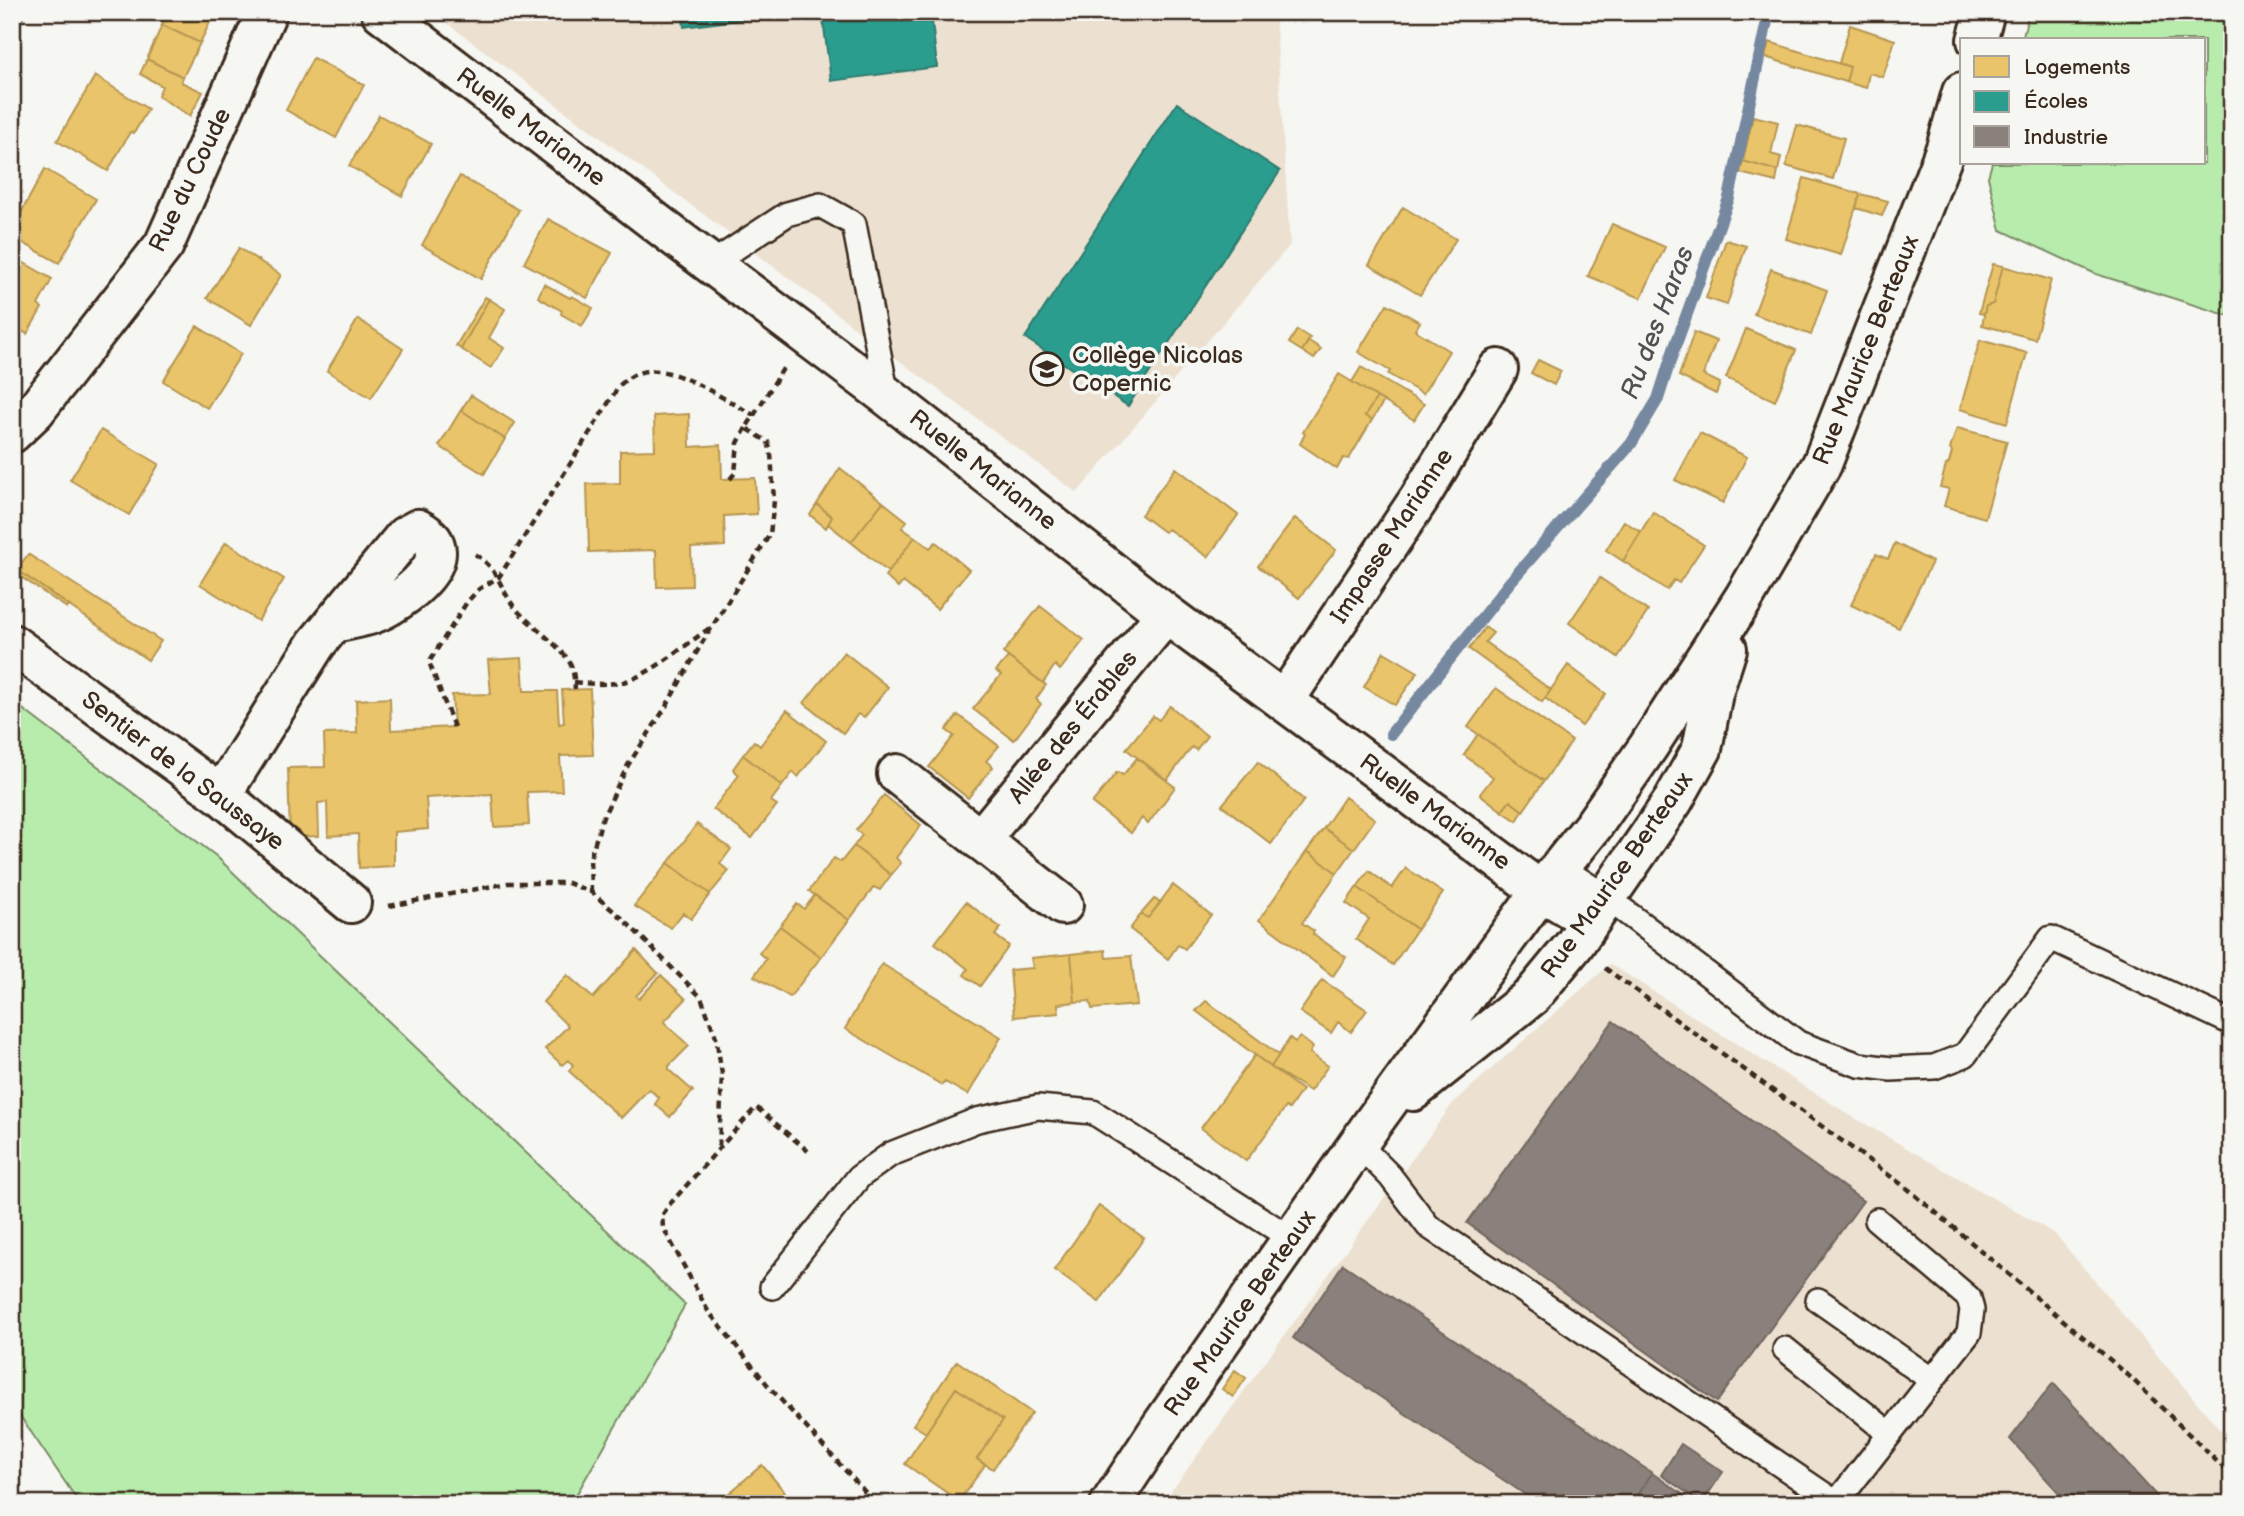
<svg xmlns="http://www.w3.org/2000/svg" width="2244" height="1516" viewBox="0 0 2244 1516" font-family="'Balsamiq Sans',sans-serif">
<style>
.built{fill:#ece1d1}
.green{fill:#b8ecad;stroke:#7a8b66;stroke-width:2}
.homes{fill:#e9c46a;stroke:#b59653;stroke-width:2}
.schools{fill:#2a9d8f;stroke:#2f7a6d;stroke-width:2}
.industry{fill:#8a817c;stroke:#726760;stroke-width:2}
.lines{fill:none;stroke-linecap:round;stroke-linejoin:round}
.stream{stroke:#75889f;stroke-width:12}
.service-casing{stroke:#3b2a1e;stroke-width:28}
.minor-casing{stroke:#3b2a1e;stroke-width:44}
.secondary-casing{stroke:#3b2a1e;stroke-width:44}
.path{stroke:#3b2a1e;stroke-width:4.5;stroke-dasharray:7 5;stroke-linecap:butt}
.service{stroke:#f6f6f2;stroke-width:23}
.minor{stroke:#f6f6f2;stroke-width:38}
.secondary{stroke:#f6f6f2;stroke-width:38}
.labels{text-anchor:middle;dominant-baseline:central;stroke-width:7;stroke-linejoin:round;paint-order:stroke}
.street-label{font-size:24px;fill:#3b2a1e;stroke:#f6f6f2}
.poi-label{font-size:24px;fill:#3b2a1e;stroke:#f6f6f2;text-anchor:start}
.water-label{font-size:26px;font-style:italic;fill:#535154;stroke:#f6f6f2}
</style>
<rect width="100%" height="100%" fill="#f6f6f2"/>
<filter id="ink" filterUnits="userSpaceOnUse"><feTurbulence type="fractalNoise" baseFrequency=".0143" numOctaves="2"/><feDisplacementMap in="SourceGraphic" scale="14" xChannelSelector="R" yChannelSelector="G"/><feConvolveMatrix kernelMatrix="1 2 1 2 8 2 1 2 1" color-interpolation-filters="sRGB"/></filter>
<g filter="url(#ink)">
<path class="built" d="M 432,12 L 1275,12 L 1290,245 L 1077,493 Z
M 1610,964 L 1848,1114 L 2055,1234 L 2232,1444 L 2232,1504 L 1162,1504 L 1453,1103 Z"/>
<path class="green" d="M 2029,12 L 2232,12 L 2232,317 L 2096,274 L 2001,230 L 1988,177 L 1992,163 L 2204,163 L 2204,40 L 2022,40 Z
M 12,701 L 216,856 L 685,1305 L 571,1504 L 80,1504 L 12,1404 Z"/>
<path class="homes" d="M 12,12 L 26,13 L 15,31 L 12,29 Z
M 168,12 L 215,12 L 200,43 L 162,25 Z
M 162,25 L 200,43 L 183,77 L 147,59 Z
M 1850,25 L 1895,40 L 1883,77 L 1869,73 L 1866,88 L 1846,82 L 1850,67 L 1839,63 Z
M 1769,42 L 1850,67 L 1846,82 L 1765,57 Z
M 313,58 L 364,85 L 336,138 L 286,110 Z
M 147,59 L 183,77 L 181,82 L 203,92 L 190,116 L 158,96 L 162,86 L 140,74 Z
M 95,76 L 148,109 L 134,133 L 130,132 L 108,171 L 57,141 Z
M 379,115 L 431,144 L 402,196 L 349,166 Z
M 1749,115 L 1753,116 L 1743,161 L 1739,160 Z
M 1753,116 L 1778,122 L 1771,154 L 1781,157 L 1778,171 L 1743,161 Z
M 1797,125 L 1844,138 L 1833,179 L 1786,166 Z
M 1743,161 L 1778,171 L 1776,182 L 1740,173 Z
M 45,169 L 96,199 L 59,263 L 12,237 L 12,229 Z
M 460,176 L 519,210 L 481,279 L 422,245 Z
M 1804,178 L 1860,194 L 1841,255 L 1786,239 Z
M 1860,194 L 1888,201 L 1882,216 L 1856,208 Z
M 1403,207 L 1456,239 L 1420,295 L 1369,265 Z
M 548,219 L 612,253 L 587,298 L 524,263 Z
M 1612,224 L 1665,247 L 1641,298 L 1588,276 Z
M 1726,240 L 1746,246 L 1727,305 L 1706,298 Z
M 239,248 L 281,275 L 251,325 L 207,298 Z
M 12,256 L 52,279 L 38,305 L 42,308 L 27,334 L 12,326 Z
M 1993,264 L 2003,266 L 1993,304 L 1986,306 L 1984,314 L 1979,313 Z
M 2003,266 L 2051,280 L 2035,339 L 1982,325 L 1986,306 L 1993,304 Z
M 1771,269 L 1827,290 L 1811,335 L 1754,314 Z
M 544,284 L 570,298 L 572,296 L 593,308 L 582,326 L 561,314 L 562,311 L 538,297 Z
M 485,297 L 489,299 L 461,349 L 456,346 Z
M 489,299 L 505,309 L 489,338 L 504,348 L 491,368 L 461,349 Z
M 1387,304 L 1420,322 L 1415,330 L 1449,351 L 1423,394 L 1388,374 L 1390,371 L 1358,352 Z
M 358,319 L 403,349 L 371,398 L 327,371 Z
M 197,326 L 241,354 L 207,408 L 163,381 Z
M 1746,329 L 1796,350 L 1775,401 L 1726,378 Z
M 1297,330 L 1310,338 L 1302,351 L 1289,343 Z
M 1694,332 L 1716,341 L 1703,375 L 1720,383 L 1716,394 L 1679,376 Z
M 1980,340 L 2027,353 L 2007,423 L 1960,409 Z
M 1309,341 L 1321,349 L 1314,359 L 1302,351 Z
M 1538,360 L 1561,371 L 1554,385 L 1531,373 Z
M 1361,367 L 1424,404 L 1414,420 L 1352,382 Z
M 1339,374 L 1377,397 L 1365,416 L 1372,420 L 1349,459 L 1343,458 L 1337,469 L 1300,444 L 1305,434 L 1303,432 Z
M 471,395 L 515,423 L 505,439 L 461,410 Z
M 1377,397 L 1384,401 L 1372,420 L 1365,416 Z
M 461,410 L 505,439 L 484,474 L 439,446 Z
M 689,414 L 690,447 L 721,445 L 722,479 L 755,478 L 757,514 L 724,516 L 725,546 L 691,548 L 692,586 L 657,587 L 656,550 L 589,552 L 587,484 L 620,483 L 620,451 L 655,450 L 654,416 Z
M 1957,428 L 2007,441 L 1985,518 L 1944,506 L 1949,489 L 1940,487 L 1946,465 L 1949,463 L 1952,452 L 1950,449 Z
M 101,430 L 159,464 L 129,515 L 70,480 Z
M 1700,433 L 1747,457 L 1723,503 L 1675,480 Z
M 840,468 L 883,502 L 851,542 L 828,524 L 832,517 L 817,504 Z
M 1176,468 L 1238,515 L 1208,557 L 1168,529 L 1164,532 L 1141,515 Z
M 883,502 L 907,521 L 902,528 L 915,537 L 888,572 L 851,542 Z
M 817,504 L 832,517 L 826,528 L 810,515 Z
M 1653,512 L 1704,545 L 1679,583 L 1674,580 L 1667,590 L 1623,561 Z
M 1295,518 L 1336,550 L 1299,598 L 1258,566 Z
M 1624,521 L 1641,532 L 1623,561 L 1606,550 Z
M 915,537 L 930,548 L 936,542 L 969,570 L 937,609 L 903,582 L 898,588 L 885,576 Z
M 226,542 L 284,579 L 258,621 L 200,584 Z
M 1895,543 L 1932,562 L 1899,628 L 1851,605 L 1876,554 L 1888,559 Z
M 28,554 L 161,641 L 148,660 L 17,570 Z
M 17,570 L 70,606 L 67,608 L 15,573 Z
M 1600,578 L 1648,611 L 1618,657 L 1569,623 Z
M 1040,606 L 1084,640 L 1060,670 L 1055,665 L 1043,683 L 1003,653 Z
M 1485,627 L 1493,633 L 1485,642 L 1551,690 L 1542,702 L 1469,649 Z
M 844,652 L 888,687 L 864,718 L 858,714 L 843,733 L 804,703 Z
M 1384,652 L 1418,672 L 1395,705 L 1364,687 Z
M 1008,657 L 1046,685 L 1036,699 L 1041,704 L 1014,740 L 973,709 L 1001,675 L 996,671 Z
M 522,658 L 524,691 L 557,691 L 559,724 L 564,723 L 562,690 L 590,689 L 593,755 L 560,756 L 562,791 L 527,792 L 529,825 L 494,827 L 492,794 L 426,798 L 428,829 L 394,832 L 394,866 L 359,868 L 358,834 L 328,836 L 327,802 L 318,803 L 319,836 L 290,837 L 288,768 L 325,767 L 324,734 L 357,733 L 356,700 L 390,698 L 391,730 L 454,727 L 452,695 L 491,694 L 488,660 Z
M 1568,665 L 1606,694 L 1582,726 L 1545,698 Z
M 1496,688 L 1572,741 L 1544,781 L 1468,727 Z
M 1170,706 L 1207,736 L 1196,750 L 1192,747 L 1167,780 L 1126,749 L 1153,716 L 1159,720 Z
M 787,710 L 826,741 L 798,777 L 793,772 L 782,786 L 743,755 L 754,741 L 760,746 Z
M 958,715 L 999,746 L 986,761 L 993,767 L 968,798 L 929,767 L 954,736 L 946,730 Z
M 1478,734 L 1544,781 L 1523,811 L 1510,801 L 1502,811 L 1480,794 L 1493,777 L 1464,755 Z
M 743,755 L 782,786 L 771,801 L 777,805 L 752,838 L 713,809 L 739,775 L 733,769 Z
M 1137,758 L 1175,787 L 1148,824 L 1142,818 L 1131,833 L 1092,803 L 1117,772 L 1123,775 Z
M 1258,762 L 1304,800 L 1271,844 L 1222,805 Z
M 884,795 L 921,825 L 896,858 L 901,863 L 891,875 L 854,846 L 862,835 L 856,830 Z
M 1345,797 L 1375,819 L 1354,849 L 1324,828 Z
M 1510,801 L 1523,811 L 1517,821 L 1502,811 Z
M 697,824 L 731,849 L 720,864 L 729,871 L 710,894 L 668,863 Z
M 1324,828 L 1354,849 L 1337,873 L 1307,851 Z
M 854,846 L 891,875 L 880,890 L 874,887 L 849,920 L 809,891 L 834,858 L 841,862 Z
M 1307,851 L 1337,873 L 1302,923 L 1314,931 L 1313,934 L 1346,957 L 1333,976 L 1259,920 Z
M 668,863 L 710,894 L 691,919 L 683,913 L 671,928 L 634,906 Z
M 1406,868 L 1443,893 L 1417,929 L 1357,887 L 1369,871 L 1392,888 Z
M 1173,885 L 1211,915 L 1185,949 L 1178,945 L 1168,959 L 1130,929 L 1141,914 L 1148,918 Z
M 1357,887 L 1417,929 L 1393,965 L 1356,939 L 1369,919 L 1346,903 Z
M 815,895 L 849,920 L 821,957 L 780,926 L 797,904 L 804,909 Z
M 1154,899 L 1161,902 L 1148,918 L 1141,914 Z
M 966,902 L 1001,928 L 995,935 L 1009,946 L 980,986 L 964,975 L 968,969 L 935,943 Z
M 780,926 L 821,957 L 790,997 L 754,976 L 766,959 L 759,953 Z
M 636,950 L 658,973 L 636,996 L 639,999 L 661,975 L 686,999 L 664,1022 L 689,1046 L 669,1066 L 669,1070 L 693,1091 L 670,1117 L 655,1104 L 659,1098 L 649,1089 L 621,1118 L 569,1071 L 573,1065 L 568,1060 L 562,1065 L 545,1049 L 568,1026 L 543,1002 L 567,975 L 593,998 Z
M 1105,950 L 1106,958 L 1131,956 L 1137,1005 L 1092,1009 L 1090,1001 L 1075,1002 L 1071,954 Z
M 1071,954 L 1075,1002 L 1058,1004 L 1059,1013 L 1014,1017 L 1010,970 L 1033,968 L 1031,958 Z
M 882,964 L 1001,1037 L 968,1095 L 945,1082 L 942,1085 L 845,1029 Z
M 1322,980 L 1367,1010 L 1351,1032 L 1338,1022 L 1331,1033 L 1300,1012 Z
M 1206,1001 L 1279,1055 L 1271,1067 L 1196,1011 Z
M 1300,1037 L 1313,1047 L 1310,1053 L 1328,1066 L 1310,1091 L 1271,1067 L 1290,1038 L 1295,1042 Z
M 1255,1055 L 1302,1090 L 1289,1109 L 1286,1107 L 1246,1161 L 1201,1128 Z
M 1099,1206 L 1144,1238 L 1099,1302 L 1054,1270 Z
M 957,1361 L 1032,1413 L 993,1469 L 977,1459 L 1003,1420 L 956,1388 L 926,1433 L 913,1425 Z
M 1235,1370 L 1246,1378 L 1233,1397 L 1222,1389 Z
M 956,1388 L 1003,1420 L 977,1459 L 985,1465 L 959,1501 L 905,1464 Z
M 762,1465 L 795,1504 L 721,1504 L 719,1502 Z"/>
<path class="schools" d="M 682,12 L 777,12 L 778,15 L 684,27 Z
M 822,12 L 931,12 L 937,67 L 831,81 Z
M 1177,103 L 1280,171 L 1128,406 L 1025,338 Z"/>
<path class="industry" d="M 1613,1021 L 1863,1201 L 1717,1402 L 1467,1223 Z
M 1343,1264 L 1652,1473 L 1631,1504 L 1539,1504 L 1293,1338 Z
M 2053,1383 L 2164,1504 L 2069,1504 L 2010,1439 Z
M 1681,1444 L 1723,1472 L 1702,1503 L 1661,1475 Z
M 1652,1473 L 1694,1502 L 1693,1504 L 1631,1504 Z"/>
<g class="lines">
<path class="stream" d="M 1391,734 L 1510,582 L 1631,444 L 1658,399 L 1672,355 L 1729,198 L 1769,12"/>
<defs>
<path id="service" d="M 711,264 L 787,214 L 820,205 L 854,224 L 887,396
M 1560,867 L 1606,897 L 1798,1043 L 1859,1065 L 1891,1069 L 1934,1067 L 1965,1055 L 2051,938 L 2232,1023
M 1358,1144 L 1390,1176 L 1428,1226 L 1838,1504
M 772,1287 L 859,1177 L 891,1154 L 977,1120 L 1038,1107 L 1093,1112 L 1292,1239
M 1818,1300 L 1932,1380
M 1785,1349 L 1890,1434
M 1836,1503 L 1969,1333 L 1972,1310 L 1969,1298 L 1877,1220"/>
<path id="minor" d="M 381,12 L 675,237 L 887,396 L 1166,614 L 1541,891 L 1589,920
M 12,433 L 35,411 L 164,245 L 267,12
M 12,644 L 221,795 L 351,903
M 1284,701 L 1419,499 L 1498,369
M 897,774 L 1063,905
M 221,795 L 316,644 L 405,536 L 418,529 C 468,554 401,604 372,614 C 360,618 347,620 334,623
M 980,840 L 1166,614"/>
<path id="secondary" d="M 1977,40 L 1985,12
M 1413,1091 L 1532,996 L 1574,945 L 1673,801 L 1702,749 L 1713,693 L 1727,649
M 1110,1504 L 1162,1425 L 1372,1124 L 1541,891 L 1593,826 L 1648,747 L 1744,598 L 1822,464 L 1946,148 L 1962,92"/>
</defs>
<use href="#service" class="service-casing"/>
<use href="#minor" class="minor-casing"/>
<use href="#secondary" class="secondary-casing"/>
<path class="path" d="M 730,479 L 735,473 L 738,443 L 746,428
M 475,554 C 499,569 499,588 516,609 C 529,624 562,647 570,663 C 574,671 574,680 575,689
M 574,682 C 590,684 607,685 623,682 C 649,676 688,643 711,627
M 454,727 L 429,662 L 467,602 L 479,589 L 499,577 L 619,386 C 630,375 642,369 658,371 C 685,373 729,402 754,415
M 591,892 L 590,858 L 603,817 L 628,765 L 664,710 L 702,643 L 770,534 L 774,501 L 771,453 L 768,442 L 746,428 L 784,367
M 389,906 L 508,883 L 568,883 L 591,892 L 622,918 L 701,997 L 716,1037 L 722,1074 L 719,1149
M 1605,968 L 1908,1189 L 2128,1375 L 2232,1476
M 808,1151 L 756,1107 L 669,1205 L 662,1216 L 663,1227 L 708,1311 L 771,1389 L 876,1504"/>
<use href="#service" class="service"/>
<use href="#minor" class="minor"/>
<use href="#secondary" class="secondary"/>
</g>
</g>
<defs>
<symbol id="school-ring" viewBox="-11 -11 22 22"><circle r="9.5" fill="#f6f6f2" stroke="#3b2a1e" stroke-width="1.5"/><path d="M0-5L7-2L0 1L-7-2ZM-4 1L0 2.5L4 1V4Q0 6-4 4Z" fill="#3b2a1e"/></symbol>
</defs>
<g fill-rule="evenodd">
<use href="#school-ring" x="1028" y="350" width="38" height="38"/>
</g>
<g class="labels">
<g class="street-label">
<text transform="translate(531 127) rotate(37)">Ruelle Marianne</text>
<text transform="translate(190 180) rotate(-64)">Rue du Coude</text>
<text transform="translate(1866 350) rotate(-68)">Rue Maurice Berteaux</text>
<text transform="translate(983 470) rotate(38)">Ruelle Marianne</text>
<text transform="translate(1392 536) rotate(-57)">Impasse Marianne</text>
<text transform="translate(1073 727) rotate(-51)">Allée des Érables</text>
<text transform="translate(183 771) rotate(37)">Sentier de la Saussaye</text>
<text transform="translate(1435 812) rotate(36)">Ruelle Marianne</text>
<text transform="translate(1617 875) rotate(-55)">Rue Maurice Berteaux</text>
<text transform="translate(1240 1313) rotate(-55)">Rue Maurice Berteaux</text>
</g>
<g class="poi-label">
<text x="1072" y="355">Collège Nicolas<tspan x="1072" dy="28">Copernic</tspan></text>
</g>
<g class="water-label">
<text transform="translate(1658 323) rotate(-69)">Ru des Haras</text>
</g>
</g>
<rect width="2244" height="1516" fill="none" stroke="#f6f6f2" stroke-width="42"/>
<rect x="21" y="21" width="2202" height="1474" fill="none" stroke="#3b2a1e" stroke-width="2.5" filter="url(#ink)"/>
<rect x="1960" y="38" width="245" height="126" fill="#f6f6f2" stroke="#aba49d" stroke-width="2"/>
<rect x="1974" y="56" width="35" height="21" fill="#e9c46a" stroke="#aba49d" stroke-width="2"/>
<text x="2024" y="74" font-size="21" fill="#3b2a1e">Logements</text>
<rect x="1974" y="91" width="35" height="21" fill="#2a9d8f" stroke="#aba49d" stroke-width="2"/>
<text x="2024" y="108" font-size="21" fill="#3b2a1e">Écoles</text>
<rect x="1974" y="126" width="35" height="21" fill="#8a817c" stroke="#aba49d" stroke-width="2"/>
<text x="2024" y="144" font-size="21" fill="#3b2a1e">Industrie</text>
</svg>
